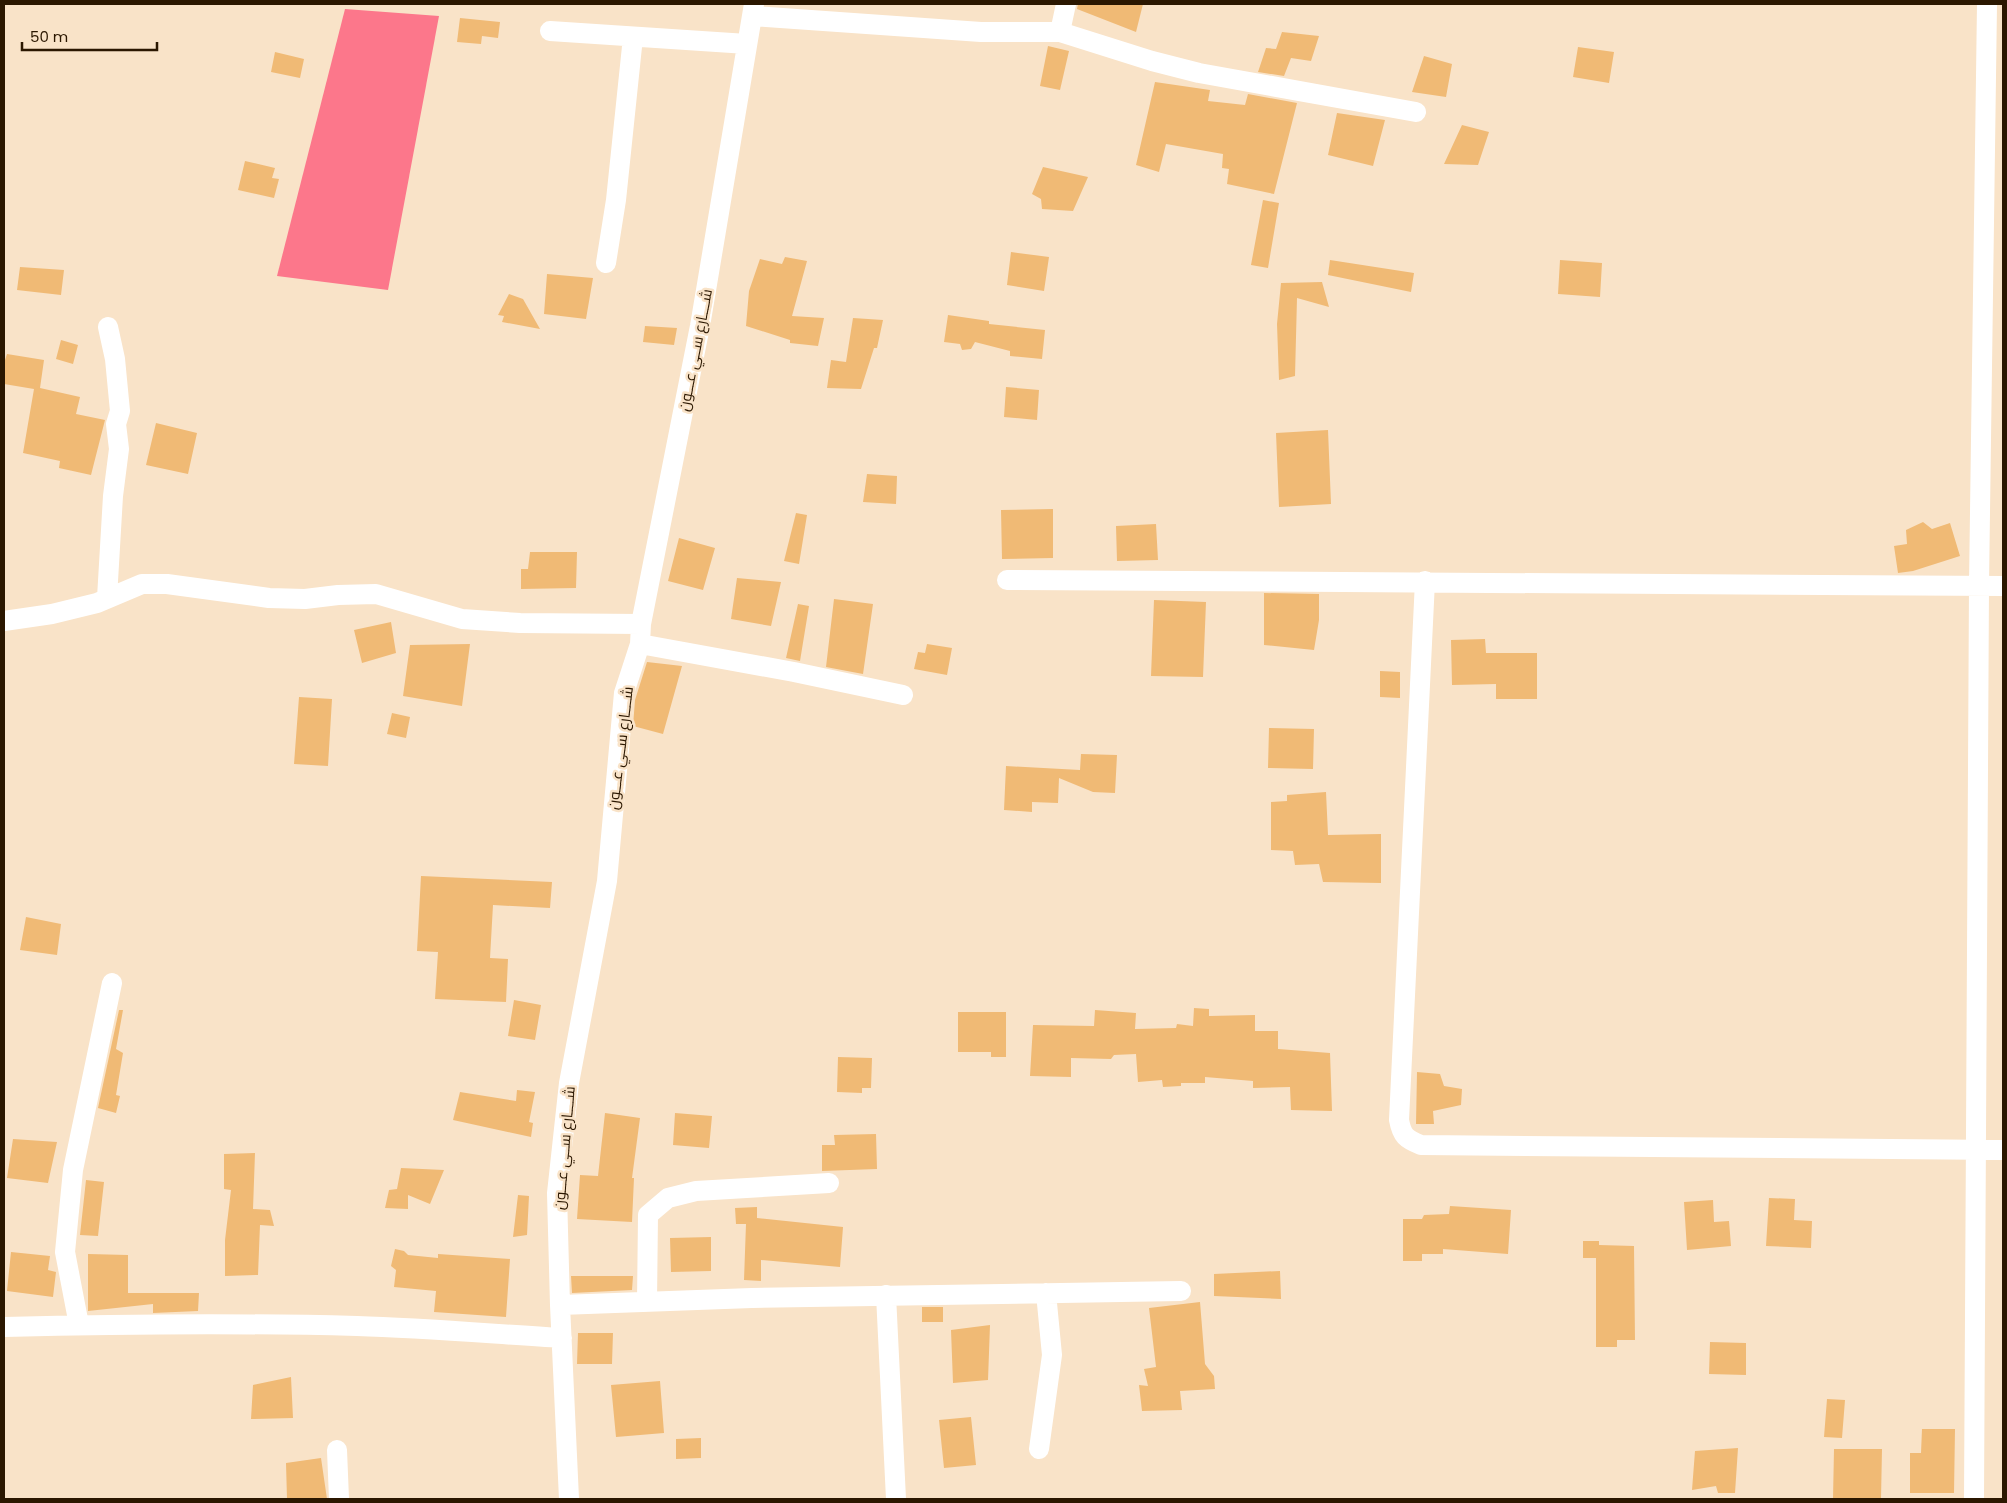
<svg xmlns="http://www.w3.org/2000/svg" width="2007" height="1503" viewBox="0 0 2007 1503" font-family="Poppins,Cairo,sans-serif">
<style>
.forest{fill:#fc778b}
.building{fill:#f0ba75}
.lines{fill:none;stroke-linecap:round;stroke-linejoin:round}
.minor{stroke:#fff;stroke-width:20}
.labels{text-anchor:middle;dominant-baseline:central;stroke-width:5;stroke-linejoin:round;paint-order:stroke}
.street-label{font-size:15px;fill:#2b1700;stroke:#f9e3c8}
</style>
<rect width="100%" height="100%" fill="#f9e3c8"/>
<path class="forest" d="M 345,9 L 439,16 L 388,290 L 277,276 Z"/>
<path class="building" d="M 1078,4 L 1143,4 L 1136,32 L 1077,9 Z
M 460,18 L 500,22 L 498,38 L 482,36 L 481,44 L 457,42 Z
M 1282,32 L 1319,36 L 1311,61 L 1291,58 L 1284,76 L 1258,72 L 1266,48 L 1276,49 Z
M 1048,46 L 1069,51 L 1060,90 L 1040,86 Z
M 1578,47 L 1614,52 L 1609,83 L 1573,77 Z
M 275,52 L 304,59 L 300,78 L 271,72 Z
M 1424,56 L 1452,64 L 1446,97 L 1412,92 Z
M 1155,82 L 1210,90 L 1208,101 L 1245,105 L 1248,94 L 1297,103 L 1274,194 L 1227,184 L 1229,169 L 1222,168 L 1223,154 L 1166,144 L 1159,172 L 1136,165 Z
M 1337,113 L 1385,120 L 1373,166 L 1328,155 Z
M 1462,125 L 1489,132 L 1478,165 L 1444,164 Z
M 245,161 L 275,168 L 272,178 L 279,179 L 274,198 L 238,190 Z
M 1043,167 L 1088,177 L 1073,211 L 1042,209 L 1041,199 L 1032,194 Z
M 1263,200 L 1279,203 L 1268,268 L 1251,265 Z
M 1011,252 L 1049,257 L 1044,291 L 1007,285 Z
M 785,257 L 807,261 L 792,316 L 824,318 L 818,346 L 790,343 L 790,340 L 746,326 L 749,291 L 760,259 L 782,264 Z
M 1330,260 L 1414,273 L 1411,292 L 1328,275 Z
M 1560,260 L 1602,263 L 1600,297 L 1558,294 Z
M 20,267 L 64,270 L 61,295 L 17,290 Z
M 547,274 L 593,278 L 586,319 L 544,314 Z
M 1322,282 L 1329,307 L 1297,298 L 1295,376 L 1279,380 L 1277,324 L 1281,283 Z
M 509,294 L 523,299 L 540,329 L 502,322 L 504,316 L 498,315 Z
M 948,315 L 989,321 L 989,324 L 1045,330 L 1042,359 L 1010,356 L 1010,351 L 975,342 L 971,349 L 962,350 L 960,344 L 944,342 Z
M 853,318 L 883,320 L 877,348 L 874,348 L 861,389 L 827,388 L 831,360 L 846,362 Z
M 645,326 L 677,328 L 674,345 L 643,342 Z
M 61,340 L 78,345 L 73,364 L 56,359 Z
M 7,354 L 44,360 L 40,388 L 80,397 L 76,414 L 105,420 L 91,475 L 59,468 L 60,461 L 23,453 L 34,389 L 4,384 L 4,363 Z
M 1006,387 L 1039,390 L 1037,420 L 1004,417 Z
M 156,423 L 197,433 L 188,474 L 146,465 Z
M 1328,430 L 1331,504 L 1279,507 L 1276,433 Z
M 867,474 L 897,476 L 896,504 L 863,502 Z
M 1053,509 L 1053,558 L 1002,559 L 1001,510 Z
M 796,513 L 807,515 L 799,564 L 784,561 Z
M 1923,522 L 1932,529 L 1950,523 L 1960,556 L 1913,571 L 1898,573 L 1894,546 L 1907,544 L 1906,530 Z
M 1156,524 L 1158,560 L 1117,561 L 1116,526 Z
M 679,538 L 715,548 L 703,590 L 668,581 Z
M 530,552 L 577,552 L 576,588 L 521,589 L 521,569 L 528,569 Z
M 737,578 L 781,582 L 771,626 L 731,619 Z
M 1264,593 L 1319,594 L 1319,620 L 1314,650 L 1264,645 Z
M 834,599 L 873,604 L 863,674 L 826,667 Z
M 1154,600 L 1206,602 L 1203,677 L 1151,676 Z
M 798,604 L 809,606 L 800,661 L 786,658 Z
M 391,622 L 396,653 L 362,663 L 354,630 Z
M 1485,639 L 1486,653 L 1537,653 L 1537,699 L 1496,699 L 1496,684 L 1452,685 L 1451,640 Z
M 470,644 L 462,706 L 403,696 L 410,645 Z
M 927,644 L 952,648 L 947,675 L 914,669 L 918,652 L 925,653 Z
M 647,662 L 682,666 L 663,734 L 633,726 L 635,700 Z
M 1380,671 L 1400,672 L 1400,698 L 1380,697 Z
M 299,697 L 332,699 L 328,766 L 294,764 Z
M 392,713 L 410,717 L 406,738 L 387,734 Z
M 1269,728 L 1314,729 L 1313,769 L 1268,768 Z
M 1081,754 L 1117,755 L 1115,793 L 1093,792 L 1059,778 L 1058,803 L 1032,802 L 1032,812 L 1004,810 L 1006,766 L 1080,770 Z
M 1326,792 L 1328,835 L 1381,834 L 1381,883 L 1323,882 L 1319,864 L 1295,865 L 1293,851 L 1271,850 L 1271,802 L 1287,801 L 1287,795 Z
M 421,876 L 552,882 L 550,908 L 493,905 L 490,958 L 508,959 L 506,1002 L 435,999 L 438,952 L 417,951 Z
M 26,917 L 61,924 L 57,955 L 20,950 Z
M 514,1000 L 541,1005 L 535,1040 L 508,1036 Z
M 1194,1008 L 1209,1009 L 1209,1016 L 1255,1015 L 1255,1031 L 1278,1031 L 1278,1049 L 1330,1053 L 1332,1111 L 1291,1110 L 1290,1087 L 1253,1088 L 1253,1081 L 1205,1077 L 1205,1083 L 1181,1083 L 1181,1086 L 1163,1087 L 1162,1080 L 1138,1082 L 1136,1054 L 1114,1055 L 1111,1059 L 1071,1058 L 1071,1077 L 1030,1076 L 1033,1025 L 1094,1026 L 1095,1010 L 1136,1013 L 1135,1029 L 1176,1028 L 1177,1024 L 1193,1026 Z
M 119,1010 L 123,1010 L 116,1049 L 123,1053 L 116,1095 L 120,1096 L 116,1113 L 98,1108 Z
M 958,1012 L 1006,1012 L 1006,1057 L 991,1057 L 991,1052 L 958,1052 Z
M 838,1057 L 872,1058 L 871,1088 L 862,1088 L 862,1093 L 837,1092 Z
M 1417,1072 L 1440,1074 L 1444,1086 L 1462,1089 L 1461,1105 L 1433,1111 L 1434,1124 L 1416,1124 Z
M 517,1090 L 535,1092 L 529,1122 L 533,1123 L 531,1137 L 453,1120 L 460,1092 L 516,1101 Z
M 605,1113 L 640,1118 L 632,1178 L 634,1178 L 632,1222 L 577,1219 L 580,1175 L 598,1176 Z
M 675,1113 L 712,1116 L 709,1148 L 673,1145 Z
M 876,1134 L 877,1169 L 822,1171 L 822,1145 L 835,1145 L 834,1135 Z
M 13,1139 L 57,1142 L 48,1183 L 7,1178 Z
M 255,1153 L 253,1209 L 270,1210 L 274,1226 L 260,1225 L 258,1275 L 225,1276 L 225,1240 L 231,1190 L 224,1189 L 224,1154 Z
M 401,1168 L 444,1170 L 430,1204 L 408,1195 L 408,1209 L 385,1208 L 389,1190 L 397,1189 Z
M 86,1180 L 104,1182 L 98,1236 L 80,1235 Z
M 518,1195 L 529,1196 L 527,1235 L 513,1237 Z
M 1769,1198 L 1795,1199 L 1794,1220 L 1812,1221 L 1811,1248 L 1766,1246 Z
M 1713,1200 L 1714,1222 L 1729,1221 L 1731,1246 L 1687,1250 L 1684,1202 Z
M 1450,1206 L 1511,1210 L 1508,1254 L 1443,1249 L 1443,1254 L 1422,1254 L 1422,1261 L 1403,1261 L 1403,1219 L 1422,1219 L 1424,1215 L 1449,1214 Z
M 757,1207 L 757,1218 L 843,1227 L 840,1267 L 761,1260 L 761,1281 L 744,1280 L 746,1224 L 736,1224 L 735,1208 Z
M 711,1237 L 711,1271 L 671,1272 L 670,1238 Z
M 1583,1241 L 1599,1241 L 1599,1245 L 1634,1246 L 1635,1340 L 1617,1340 L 1617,1347 L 1596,1347 L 1596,1258 L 1583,1258 Z
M 395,1249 L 404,1251 L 408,1255 L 438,1258 L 438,1254 L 510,1259 L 506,1317 L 434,1312 L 436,1291 L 394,1287 L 396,1270 L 391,1266 Z
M 11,1252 L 50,1256 L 48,1270 L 56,1272 L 53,1297 L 7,1291 Z
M 88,1254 L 128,1255 L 128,1293 L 199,1293 L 198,1311 L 153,1313 L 153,1304 L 88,1311 Z
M 1280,1271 L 1281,1299 L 1214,1296 L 1214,1274 Z
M 571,1276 L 633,1276 L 632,1290 L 572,1293 Z
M 1200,1302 L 1205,1364 L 1214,1376 L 1215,1389 L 1180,1391 L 1182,1410 L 1142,1411 L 1139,1385 L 1148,1386 L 1144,1369 L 1156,1367 L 1149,1308 Z
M 922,1307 L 943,1307 L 943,1322 L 922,1322 Z
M 990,1325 L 988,1380 L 953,1383 L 951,1330 Z
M 578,1333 L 613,1333 L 612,1364 L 577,1364 Z
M 1710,1342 L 1746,1343 L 1746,1375 L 1709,1374 Z
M 291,1377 L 293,1418 L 251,1419 L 253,1385 Z
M 660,1381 L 664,1433 L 616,1437 L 611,1385 Z
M 1827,1399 L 1845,1400 L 1842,1438 L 1824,1437 Z
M 971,1417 L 976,1465 L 944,1468 L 939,1420 Z
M 1922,1429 L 1955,1429 L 1954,1493 L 1910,1493 L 1910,1453 L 1921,1453 Z
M 701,1438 L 701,1458 L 676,1459 L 676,1439 Z
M 1738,1448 L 1735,1493 L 1718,1493 L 1716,1486 L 1692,1490 L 1695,1451 Z
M 1834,1449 L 1882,1449 L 1881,1499 L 1833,1499 Z
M 321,1458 L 327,1499 L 287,1499 L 286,1463 Z"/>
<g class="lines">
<path class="minor" d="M 753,16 L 981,32 L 1060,32 L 1152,61 L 1199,73 L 1416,112
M 550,31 L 747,44
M 1060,32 L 1066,4
M 606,263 L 616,200 L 633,37
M 1007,580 L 2003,586
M 1425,581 L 1399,1120 C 1402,1136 1406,1139 1421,1145 L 2003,1150
M 107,598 L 113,496 L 119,449 L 116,424 L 120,411 L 115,359 L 108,327
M 4,621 L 52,614 L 97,603 L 142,584 L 167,584 L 269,598 L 305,599 L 338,595 L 376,594 L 462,619 L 520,623 L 641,624
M 640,644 L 794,672 L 903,695
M 886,1295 L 896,1499
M 647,1302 L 648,1215 L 668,1198 L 696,1191 L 829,1183
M 560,1305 L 752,1298 L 1181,1291
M 79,1325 L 65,1252 L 73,1170 L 112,983
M 4,1327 C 121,1324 239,1323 357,1326 C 425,1328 494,1334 562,1338
M 1039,1449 L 1052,1355 L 1046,1293
M 337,1450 L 339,1499
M 569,1499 L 560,1305 L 557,1193 L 569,1083 L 607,881 L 624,693 L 640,644 L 641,624 L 700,326 L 754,4
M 1974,1499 L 1979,585 L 1987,4"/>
</g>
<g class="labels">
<g class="street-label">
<text transform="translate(695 350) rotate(-79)">شــــارع ســي عـــون</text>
<text transform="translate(620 748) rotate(-83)">شــــارع ســي عـــون</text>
<text transform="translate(564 1148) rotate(-85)">شــــارع ســي عـــون</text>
</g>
</g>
<rect width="2007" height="1503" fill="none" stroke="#2b1700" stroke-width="10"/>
<path d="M22 42v8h135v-8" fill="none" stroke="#2b1700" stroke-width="2.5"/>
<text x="30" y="42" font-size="15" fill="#2b1700" stroke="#f9e3c8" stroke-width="4" paint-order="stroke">50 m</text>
</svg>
